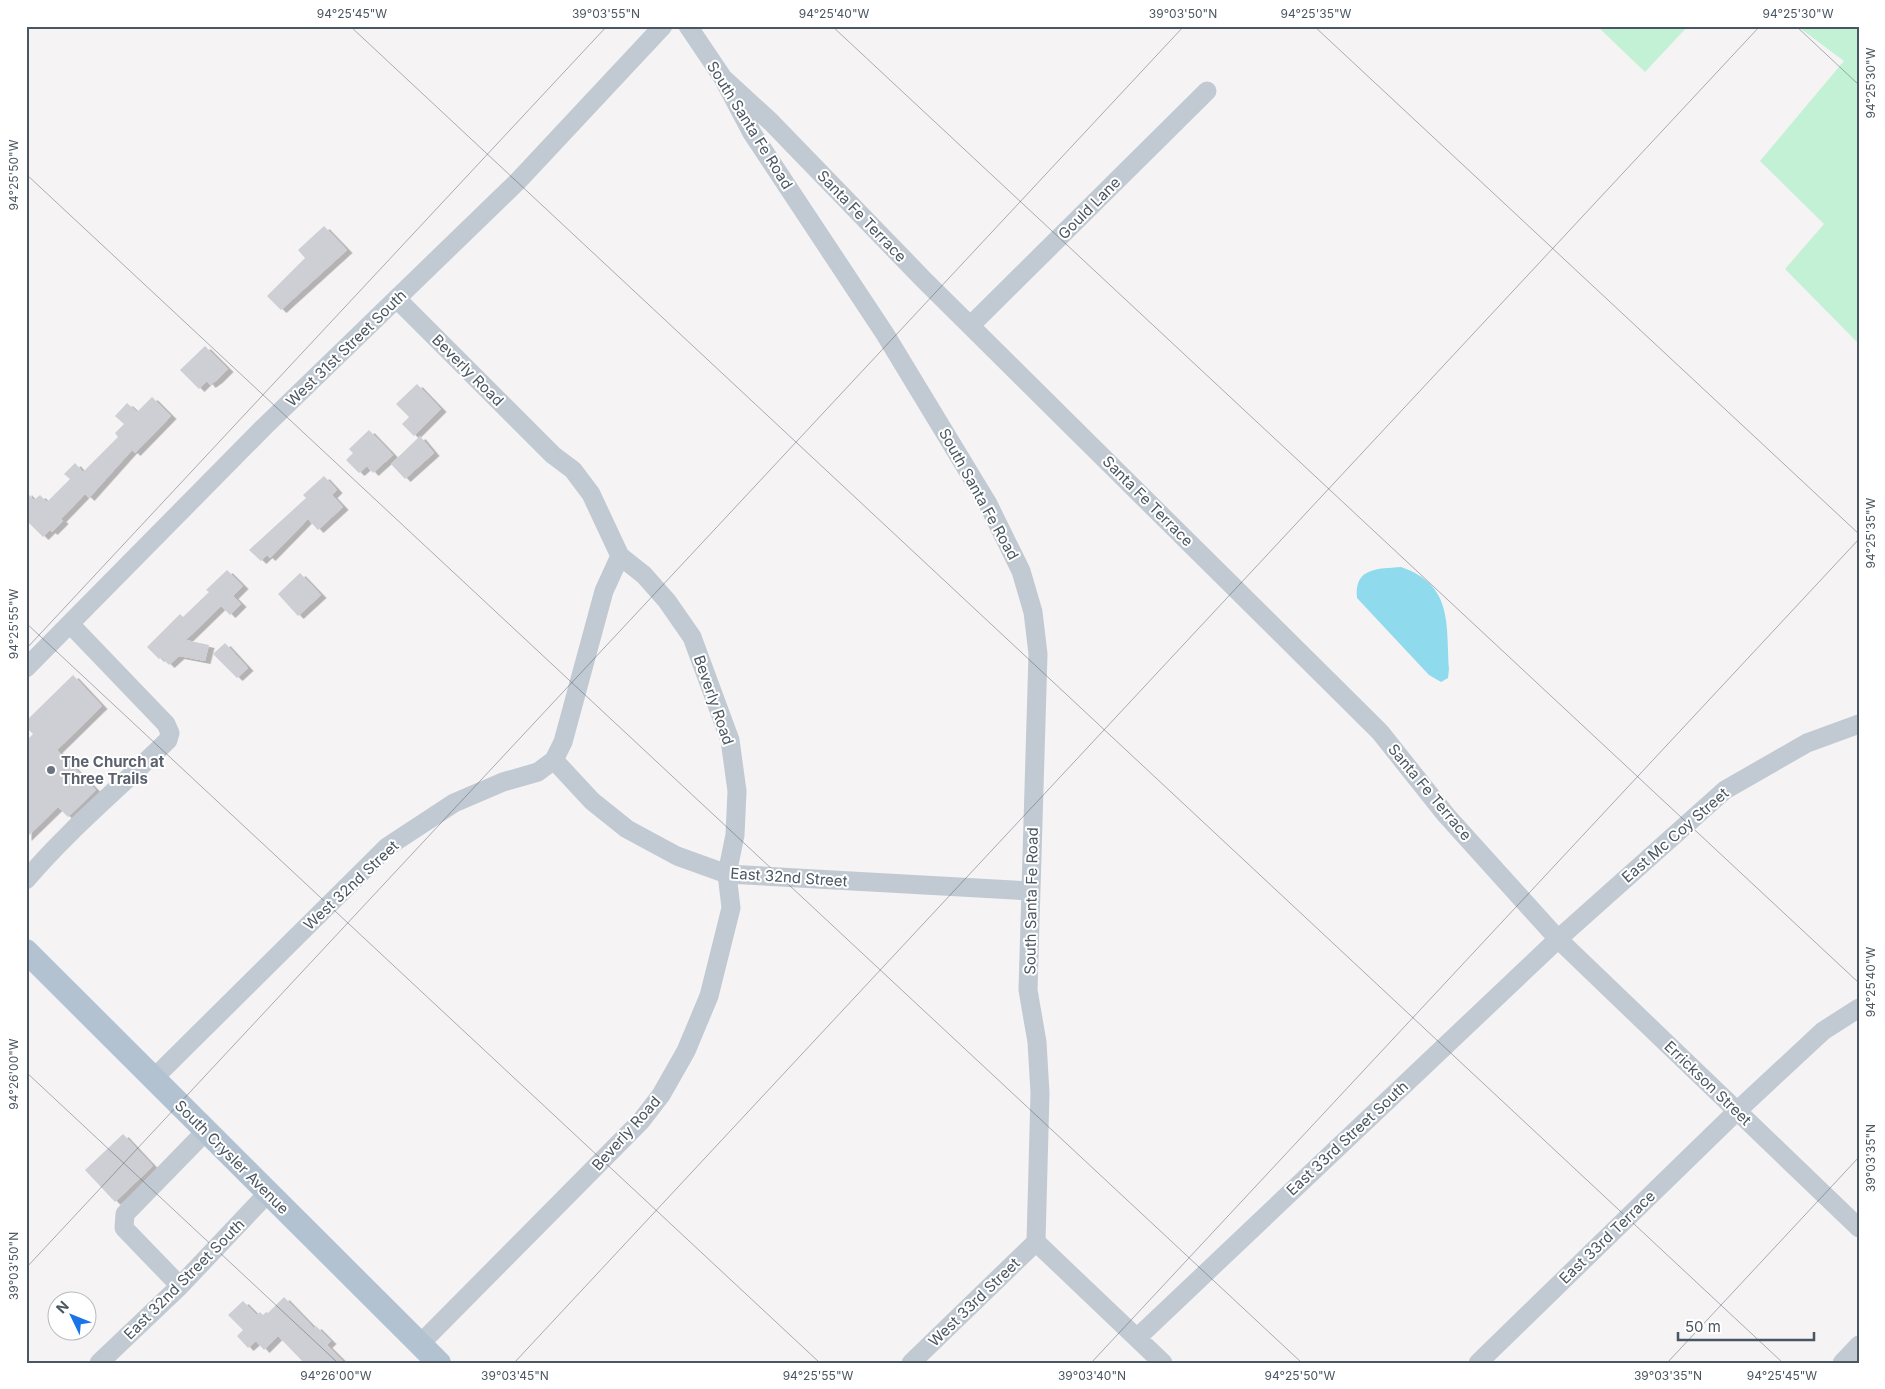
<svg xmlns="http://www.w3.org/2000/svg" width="1885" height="1389" viewBox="0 0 1885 1389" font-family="Inter,sans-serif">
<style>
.green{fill:#c3f1d5}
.water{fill:#90daee}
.building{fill:#cdcfd5;filter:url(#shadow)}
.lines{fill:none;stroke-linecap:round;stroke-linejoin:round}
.minor{stroke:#c1cad2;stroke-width:19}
.major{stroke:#b3c2d1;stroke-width:24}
.ticks{fill:none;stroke:#4a5661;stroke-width:1;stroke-opacity:0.45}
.worship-dot{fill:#6b7280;stroke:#fff;stroke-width:2}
.labels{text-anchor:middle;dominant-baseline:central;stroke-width:4;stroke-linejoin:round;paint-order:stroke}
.street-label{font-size:15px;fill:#4a5661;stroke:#fff}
.worship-label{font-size:15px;font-weight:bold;fill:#5b616d;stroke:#fff;text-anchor:start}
.neatline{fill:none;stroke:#4a5661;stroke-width:2}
.ticks-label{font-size:12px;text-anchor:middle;fill:#4a5661}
</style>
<defs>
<filter id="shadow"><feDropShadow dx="5.5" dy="3" stdDeviation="0" flood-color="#0004"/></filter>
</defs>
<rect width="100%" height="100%" fill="#f5f3f3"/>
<path class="green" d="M 1597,26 L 1688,26 L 1645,72 Z
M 1797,26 L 1859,26 L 1859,344 L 1785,269 L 1824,224 L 1760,161 L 1844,61 Z"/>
<path class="water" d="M 1401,567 C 1453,585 1446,623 1449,669 L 1448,678 L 1441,682 L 1429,675 L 1357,598 C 1354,567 1378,569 1401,567 Z"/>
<path class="building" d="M 324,226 L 347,250 L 281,310 L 267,296 L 305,258 L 298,250 Z
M 205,346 L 228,369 L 217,380 L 210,385 L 207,381 L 199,389 L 180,370 Z
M 417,384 L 441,409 L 414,436 L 402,424 L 409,417 L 396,404 Z
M 152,397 L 171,416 L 135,453 L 132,450 L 89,498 L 85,494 L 61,519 L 63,521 L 52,532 L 50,530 L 43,537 L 26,520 L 26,492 L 34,500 L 40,495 L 47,502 L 70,479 L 64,474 L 75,463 L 83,472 L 118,437 L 115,433 L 124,424 L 115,416 L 127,403 L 137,412 Z
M 369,430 L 393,455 L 373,473 L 367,466 L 359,473 L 346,460 L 353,453 L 349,449 Z
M 420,436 L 434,453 L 405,479 L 391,464 Z
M 324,476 L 337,490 L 332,495 L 343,507 L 318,530 L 308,519 L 270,558 L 267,555 L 261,561 L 249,550 L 306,498 L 303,495 Z
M 227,570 L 243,586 L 233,596 L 241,604 L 230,615 L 221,606 L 186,640 L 209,645 L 205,661 L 179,656 L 169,665 L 161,657 L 159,659 L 147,647 L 180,614 L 183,617 L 209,592 L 206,590 Z
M 300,573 L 321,595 L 298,616 L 278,594 Z
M 225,643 L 248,668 L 237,678 L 213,654 Z
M 73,675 L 102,706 L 57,750 L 96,790 L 68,817 L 58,807 L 26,838 L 26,741 L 33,734 L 26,727 L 26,721 Z
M 123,1134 L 153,1166 L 115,1202 L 85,1170 Z
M 284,1297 L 314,1328 L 316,1326 L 331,1341 L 327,1345 L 345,1363 L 304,1363 L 278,1336 L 264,1350 L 256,1341 L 248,1348 L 237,1336 L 243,1330 L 228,1315 L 243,1301 L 257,1315 L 260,1312 L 263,1315 L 266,1312 L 268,1313 Z"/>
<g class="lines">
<path class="minor" d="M 688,26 L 723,78 L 752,133 L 885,334 L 988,504 L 1021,571 L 1033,612 L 1038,654 L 1028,990 L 1037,1042 L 1040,1093 L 1036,1242
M 723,78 L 771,122 L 923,279 L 1380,732 L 1446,815 L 1558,939 L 1859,1228
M 397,299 L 553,455 L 573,470 L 591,494 L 620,556 L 644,575 L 667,601 L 692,637 L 730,740 L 737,791 L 735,835 L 727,874 L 731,908 L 709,996 L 686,1051 L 661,1095 L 641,1121 L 420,1344
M 971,325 L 1207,91
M 26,668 L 264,427 L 518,181 L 663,26
M 554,760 L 592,801 L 627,829 L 677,856 L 727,874 L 1030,891
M 26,880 C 69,829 121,787 168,740 L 170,733 L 166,724 L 70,624
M 154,1078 L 387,847 L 454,803 L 503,782 L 538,772 L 554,760 L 563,742 L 604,591 L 620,556
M 1036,1242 L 1163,1363
M 180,1286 L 124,1228 L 125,1214 L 206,1131
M 1137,1338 L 1558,939 L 1725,790 L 1807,743 L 1859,724
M 99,1363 L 180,1286 L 268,1193
M 911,1363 L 1036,1242
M 1478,1363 L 1737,1111 L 1823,1031 L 1859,1008
M 1842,1363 L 1859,1345"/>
<path class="major" d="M 26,951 L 439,1363"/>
</g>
<path class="ticks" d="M 350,26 L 1783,1363M 832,26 L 1859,983M 1314,26 L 1859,534M 1796,26 L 1859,85M 26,31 L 31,26M 26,174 L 1302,1363M 26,623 L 820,1363M 26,649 L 607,26M 26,1072 L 338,1363M 26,1268 L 1184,26M 514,1363 L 1760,26M 1091,1363 L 1859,539M 1667,1363 L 1859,1157"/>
<circle class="worship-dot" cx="51" cy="770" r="5"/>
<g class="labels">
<g class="street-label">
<text transform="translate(750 125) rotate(58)">South Santa Fe Road</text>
<text transform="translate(1089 208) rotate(-45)">Gould Lane</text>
<text transform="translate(862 216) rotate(46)">Santa Fe Terrace</text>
<text transform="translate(346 348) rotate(-44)">West 31st Street South</text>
<text transform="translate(468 370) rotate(45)">Beverly Road</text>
<text transform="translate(979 494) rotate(61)">South Santa Fe Road</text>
<text transform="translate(1148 501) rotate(45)">Santa Fe Terrace</text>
<text transform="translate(714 700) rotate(71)">Beverly Road</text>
<text transform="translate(1430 792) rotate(50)">Santa Fe Terrace</text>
<text transform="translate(1675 835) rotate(-41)">East Mc Coy Street</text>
<text transform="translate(789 877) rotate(4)">East 32nd Street</text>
<text transform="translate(351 885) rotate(-43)">West 32nd Street</text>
<text transform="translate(1031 901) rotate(-89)">South Santa Fe Road</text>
<text transform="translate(1708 1083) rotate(44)">Errickson Street</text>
<text transform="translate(626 1133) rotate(-48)">Beverly Road</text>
<text transform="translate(1347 1138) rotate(-43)">East 33rd Street South</text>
<text transform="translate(232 1157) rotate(45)">South Crysler Avenue</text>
<text transform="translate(1607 1237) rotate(-44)">East 33rd Terrace</text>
<text transform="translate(184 1279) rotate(-45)">East 32nd Street South</text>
<text transform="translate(974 1302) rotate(-44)">West 33rd Street</text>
</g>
<g class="worship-label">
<text x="61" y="761">The Church at<tspan x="61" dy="17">Three Trails</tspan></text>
</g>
</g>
<rect width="1885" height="1389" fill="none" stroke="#ffffff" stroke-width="55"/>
<g transform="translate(72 1316) rotate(313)"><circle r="24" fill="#ffffff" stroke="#b7bbc0"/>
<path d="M0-4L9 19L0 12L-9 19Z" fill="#1a73e8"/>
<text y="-8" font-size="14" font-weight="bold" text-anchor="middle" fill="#4a5661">N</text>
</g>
<path d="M1678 1332v8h136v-8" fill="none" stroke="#4a5661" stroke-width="2.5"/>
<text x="1685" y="1332" font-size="15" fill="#4a5661" stroke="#ffffff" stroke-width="4" paint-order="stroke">50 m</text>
<rect x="28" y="28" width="1830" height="1334" class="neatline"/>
<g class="ticks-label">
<text x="352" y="18">94°25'45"W</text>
<text x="606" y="18">39°03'55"N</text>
<text x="834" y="18">94°25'40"W</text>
<text x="1183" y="18">39°03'50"N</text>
<text x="1316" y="18">94°25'35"W</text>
<text x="1798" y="18">94°25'30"W</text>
<text transform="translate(1871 83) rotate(-90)" y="4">94°25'30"W</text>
<text transform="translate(14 175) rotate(-90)" y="4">94°25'50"W</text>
<text transform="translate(1871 533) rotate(-90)" y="4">94°25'35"W</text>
<text transform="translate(14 624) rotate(-90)" y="4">94°25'55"W</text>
<text transform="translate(1871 982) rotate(-90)" y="4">94°25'40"W</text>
<text transform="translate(14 1074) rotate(-90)" y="4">94°26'00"W</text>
<text transform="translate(1871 1158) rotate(-90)" y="4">39°03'35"N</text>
<text transform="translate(14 1266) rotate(-90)" y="4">39°03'50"N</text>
<text x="336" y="1380">94°26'00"W</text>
<text x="515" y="1380">39°03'45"N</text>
<text x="818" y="1380">94°25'55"W</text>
<text x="1092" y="1380">39°03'40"N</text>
<text x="1300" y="1380">94°25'50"W</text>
<text x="1668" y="1380">39°03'35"N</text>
<text x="1782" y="1380">94°25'45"W</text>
</g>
</svg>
